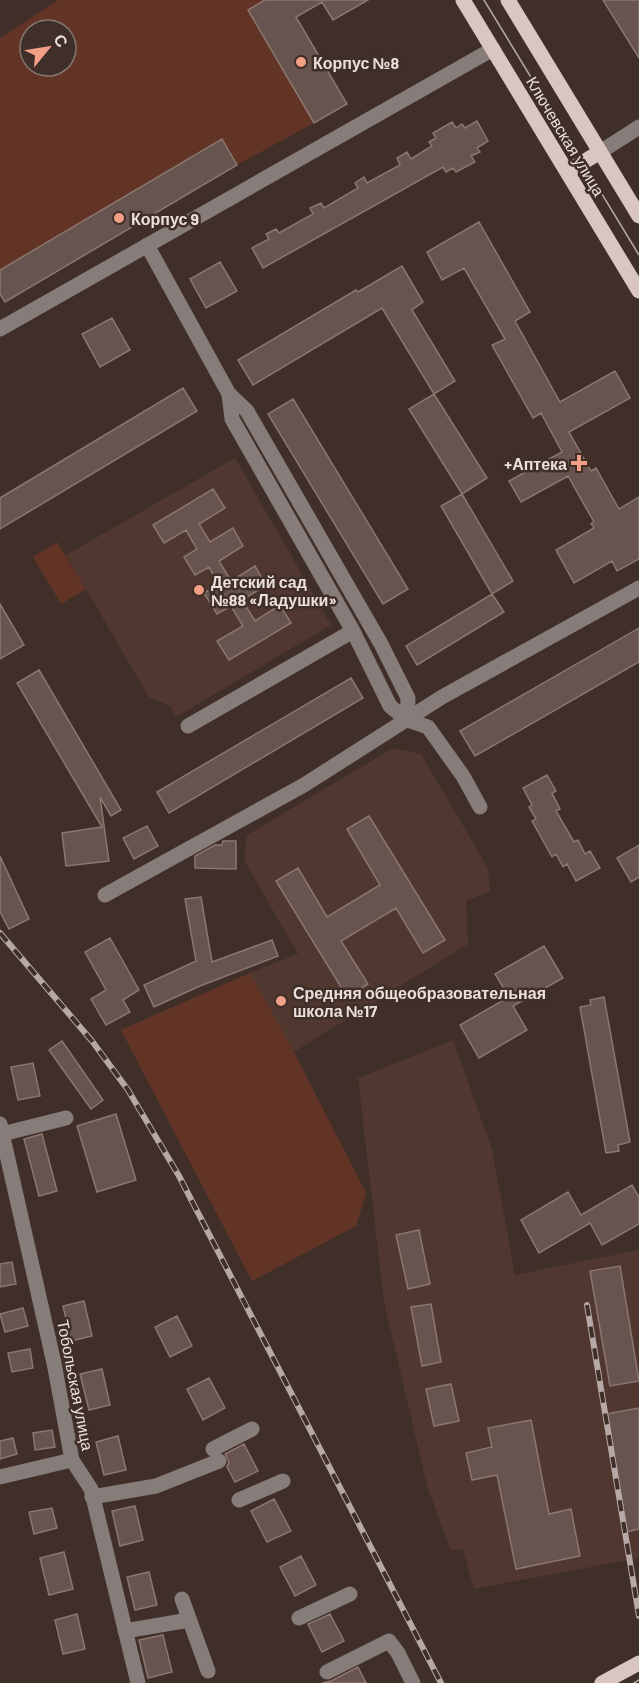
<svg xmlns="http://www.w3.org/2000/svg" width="639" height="1683" viewBox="0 0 639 1683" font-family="Barlow,sans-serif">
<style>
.built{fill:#503831}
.green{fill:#613426;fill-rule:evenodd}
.building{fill:#67544e;stroke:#8b7670;stroke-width:1.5}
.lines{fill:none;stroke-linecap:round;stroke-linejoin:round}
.minor{stroke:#867c79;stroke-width:15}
.major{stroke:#d9c6c0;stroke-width:15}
.tram{stroke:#b6a8a4;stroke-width:1.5}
.rail-casing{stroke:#b6a8a4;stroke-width:6}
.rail{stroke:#402e29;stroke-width:4;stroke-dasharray:11;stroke-linecap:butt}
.poi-dot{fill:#f39f85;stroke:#402e29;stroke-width:2}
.labels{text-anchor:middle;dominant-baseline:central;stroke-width:5;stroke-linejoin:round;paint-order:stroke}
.poi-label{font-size:16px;font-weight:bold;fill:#ece0dc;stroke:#402e29;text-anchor:start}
.street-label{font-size:16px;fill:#ece0dc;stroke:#402e29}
</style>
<rect width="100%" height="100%" fill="#402e29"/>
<path class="built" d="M 235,458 L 331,625 L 176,717 L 170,706 L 149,697 L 66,555 Z
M 393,748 L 421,754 L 488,868 L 490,891 L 466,901 L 468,944 L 294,1052 L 366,1193 L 356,1226 L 252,1281 L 121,1030 L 250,973 L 298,954 L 244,860 L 247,835 Z
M 453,1040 L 492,1149 L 515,1275 L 639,1250 L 639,1558 L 474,1589 L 463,1549 L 451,1551 L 427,1486 L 384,1302 L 358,1078 Z"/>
<path class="green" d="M 58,0 L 265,0 L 248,10 L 314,123 L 237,165 L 221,139 L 0,270 L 0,38 ZM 30,30 L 66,30 L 66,66 L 30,66 Z
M 57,542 L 86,589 L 61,604 L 33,557 Z
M 250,973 L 294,1052 L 366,1193 L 356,1226 L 252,1281 L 121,1030 Z"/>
<path class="building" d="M 265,0 L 368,0 L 333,20 L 322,2 L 296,17 L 347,104 L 314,123 L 248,10 Z
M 603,0 L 639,0 L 639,58 Z
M 477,121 L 488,141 L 477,148 L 480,152 L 471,156 L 475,162 L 456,172 L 453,168 L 446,172 L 443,167 L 263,268 L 252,248 L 269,239 L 266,234 L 276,229 L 279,233 L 313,214 L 310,208 L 321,203 L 324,208 L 358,188 L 355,183 L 364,177 L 367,183 L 400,165 L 397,158 L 407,152 L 411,159 L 432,146 L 429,142 L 436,138 L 433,133 L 452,122 L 456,128 L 462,124 L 465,128 Z
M 222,139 L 237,165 L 5,302 L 0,294 L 0,270 Z
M 479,222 L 530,312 L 515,321 L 560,402 L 615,371 L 630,398 L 569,432 L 591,471 L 596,468 L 619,509 L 639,497 L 639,559 L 617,571 L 612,561 L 574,583 L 556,550 L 594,528 L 591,524 L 594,522 L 568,476 L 521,502 L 509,481 L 562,452 L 541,413 L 533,418 L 492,345 L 505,339 L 464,268 L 442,280 L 427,252 Z
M 220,262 L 237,291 L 206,308 L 190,279 Z
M 402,266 L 423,302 L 412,310 L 455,381 L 434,394 L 382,308 L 253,385 L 238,360 L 356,290 L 358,292 Z
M 112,318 L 130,350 L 100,367 L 82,334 Z
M 183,388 L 197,411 L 0,529 L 0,498 Z
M 434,394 L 487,478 L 462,494 L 409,409 Z
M 293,399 L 408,589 L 383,604 L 268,414 Z
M 213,489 L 225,508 L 199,524 L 210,542 L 233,528 L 243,546 L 219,561 L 231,581 L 255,566 L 266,585 L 242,600 L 255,621 L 280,605 L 291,623 L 229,660 L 217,641 L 243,626 L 231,606 L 217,614 L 204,593 L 219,584 L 209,567 L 195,575 L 184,557 L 197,549 L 186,530 L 164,543 L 153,525 Z
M 462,494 L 513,581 L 492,594 L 441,506 Z
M 492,594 L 504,612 L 417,665 L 406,646 Z
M 0,604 L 24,645 L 0,659 Z
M 639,628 L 639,662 L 475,756 L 460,731 Z
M 39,670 L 121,810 L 111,816 L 100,797 L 109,861 L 66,866 L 62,833 L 102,827 L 17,683 Z
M 351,678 L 363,698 L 169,813 L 157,792 Z
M 547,775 L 556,791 L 552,793 L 560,809 L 556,811 L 574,842 L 578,840 L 585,854 L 590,851 L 600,868 L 576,881 L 567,864 L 563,867 L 556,854 L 552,857 L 532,821 L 536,819 L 529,807 L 532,805 L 523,788 Z
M 369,816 L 445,940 L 423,953 L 396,908 L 341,941 L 368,984 L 347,997 L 276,881 L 298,868 L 327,917 L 380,885 L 347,829 Z
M 147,826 L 158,846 L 134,859 L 123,838 Z
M 223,841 L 236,841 L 236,869 L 195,868 L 195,856 L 215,845 L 222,845 Z
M 639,845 L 639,877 L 631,882 L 617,858 Z
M 0,856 L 29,919 L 9,929 L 0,912 Z
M 201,897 L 212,962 L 272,940 L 278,956 L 200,986 L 154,1007 L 144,985 L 196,961 L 185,899 Z
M 110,938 L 139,990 L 123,1000 L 130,1012 L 106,1025 L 91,999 L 106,990 L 85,952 Z
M 544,946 L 563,978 L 513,1006 L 527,1030 L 479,1058 L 460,1025 L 509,997 L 495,974 Z
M 604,997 L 630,1142 L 618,1145 L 619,1151 L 606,1153 L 580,1007 L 591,1005 L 590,1000 Z
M 62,1041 L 103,1100 L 91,1109 L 49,1050 Z
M 33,1063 L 40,1096 L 18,1100 L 11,1067 Z
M 116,1114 L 136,1180 L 97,1192 L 77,1126 Z
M 42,1134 L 57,1191 L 39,1196 L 24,1139 Z
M 632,1185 L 639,1197 L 639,1224 L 602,1245 L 590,1223 L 539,1253 L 521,1220 L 568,1192 L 581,1215 Z
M 419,1230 L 430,1284 L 408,1289 L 396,1235 Z
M 12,1262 L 16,1284 L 0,1287 L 0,1264 Z
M 620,1266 L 639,1381 L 610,1386 L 590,1271 Z
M 84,1301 L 92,1336 L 71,1341 L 63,1306 Z
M 431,1304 L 441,1362 L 422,1366 L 411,1307 Z
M 23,1308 L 28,1326 L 5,1332 L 0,1314 Z
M 177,1316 L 192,1346 L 170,1357 L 155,1327 Z
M 30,1349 L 33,1368 L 12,1372 L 8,1353 Z
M 102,1369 L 110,1405 L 89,1410 L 80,1374 Z
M 209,1378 L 225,1408 L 203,1420 L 187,1389 Z
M 451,1384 L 459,1421 L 434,1426 L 426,1389 Z
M 639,1408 L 639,1529 L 626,1532 L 606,1414 Z
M 531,1420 L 549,1514 L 571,1509 L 580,1556 L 516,1569 L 497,1475 L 472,1480 L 466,1453 L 492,1447 L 488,1428 Z
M 52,1430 L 55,1447 L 35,1450 L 33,1433 Z
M 118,1436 L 126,1470 L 104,1475 L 96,1442 Z
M 13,1438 L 17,1454 L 0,1459 L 0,1441 Z
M 244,1444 L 258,1471 L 235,1482 L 227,1467 L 229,1462 L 225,1454 Z
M 274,1499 L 291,1531 L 267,1542 L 251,1511 Z
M 135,1506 L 143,1540 L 120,1546 L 112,1511 Z
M 52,1508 L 57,1528 L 34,1534 L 29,1512 Z
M 64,1552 L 73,1589 L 49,1595 L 40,1558 Z
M 301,1556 L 316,1585 L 295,1596 L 280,1567 Z
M 149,1572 L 157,1605 L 135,1610 L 127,1577 Z
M 77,1614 L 85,1649 L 63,1654 L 55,1620 Z
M 330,1614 L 344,1641 L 322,1652 L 308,1624 Z
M 163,1635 L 172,1672 L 148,1678 L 139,1640 Z
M 358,1667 L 366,1683 L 322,1683 L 331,1681 Z"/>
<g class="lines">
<path class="minor" d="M 600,152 L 639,127
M 147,245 L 229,394 L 247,411 L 381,644 L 408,698 L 407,720
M 0,329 L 493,49
M 229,394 L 232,419 L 353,631 L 390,706 L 407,720 L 428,727 L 463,776 L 480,807
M 188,726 L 353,631
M 105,895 L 304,785 L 442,697 L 639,588
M 0,1124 L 54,1363 L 72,1460 L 91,1489 L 138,1683
M 2,1134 L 66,1118
M 213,1449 L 252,1429
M 0,1477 L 72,1460
M 92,1497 L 156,1486 L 219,1461
M 239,1500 L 283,1481
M 182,1599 L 208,1671
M 299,1618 L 350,1594
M 125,1631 L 189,1620
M 327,1672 L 389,1641 L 398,1653 L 413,1683"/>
<path class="major" d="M 463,0 L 639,291
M 508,0 L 639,216
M 567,172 L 600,152
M 602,1683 L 639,1663"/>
<path class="tram" d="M 484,0 L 639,255
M 634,1683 L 639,1680"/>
<defs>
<path id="rail" d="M 0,933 L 92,1041 L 128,1090 L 179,1176 L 441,1683
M 587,1305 L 639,1616"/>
</defs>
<use href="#rail" class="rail-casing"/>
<use href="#rail" class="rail"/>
</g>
<g class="poi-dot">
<circle cx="301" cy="62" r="6"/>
<circle cx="119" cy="218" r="6"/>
<path d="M576 454h6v6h6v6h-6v6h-6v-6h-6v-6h6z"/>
<circle cx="199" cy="590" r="6"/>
<circle cx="281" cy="1001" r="6"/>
</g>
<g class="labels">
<g class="poi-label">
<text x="313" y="62">Корпус №8</text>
<text x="131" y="218">Корпус 9</text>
<text x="567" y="463" text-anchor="end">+Аптека</text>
<text x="211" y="581">Детский сад<tspan x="211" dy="18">№88 «Ладушки»</tspan></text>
<text x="293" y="992">Средняя общеобразовательная<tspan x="293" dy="18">школа №17</tspan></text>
</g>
<g class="street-label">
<text transform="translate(566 136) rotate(59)">Ключевская улица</text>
<text transform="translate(76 1385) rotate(79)">Тобольская улица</text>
</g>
</g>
<g transform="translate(48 48) rotate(60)"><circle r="28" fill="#402e29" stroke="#857571" stroke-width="1.5"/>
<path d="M0-4.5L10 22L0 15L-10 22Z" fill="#f39f85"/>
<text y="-9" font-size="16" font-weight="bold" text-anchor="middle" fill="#ece0dc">С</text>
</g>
</svg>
